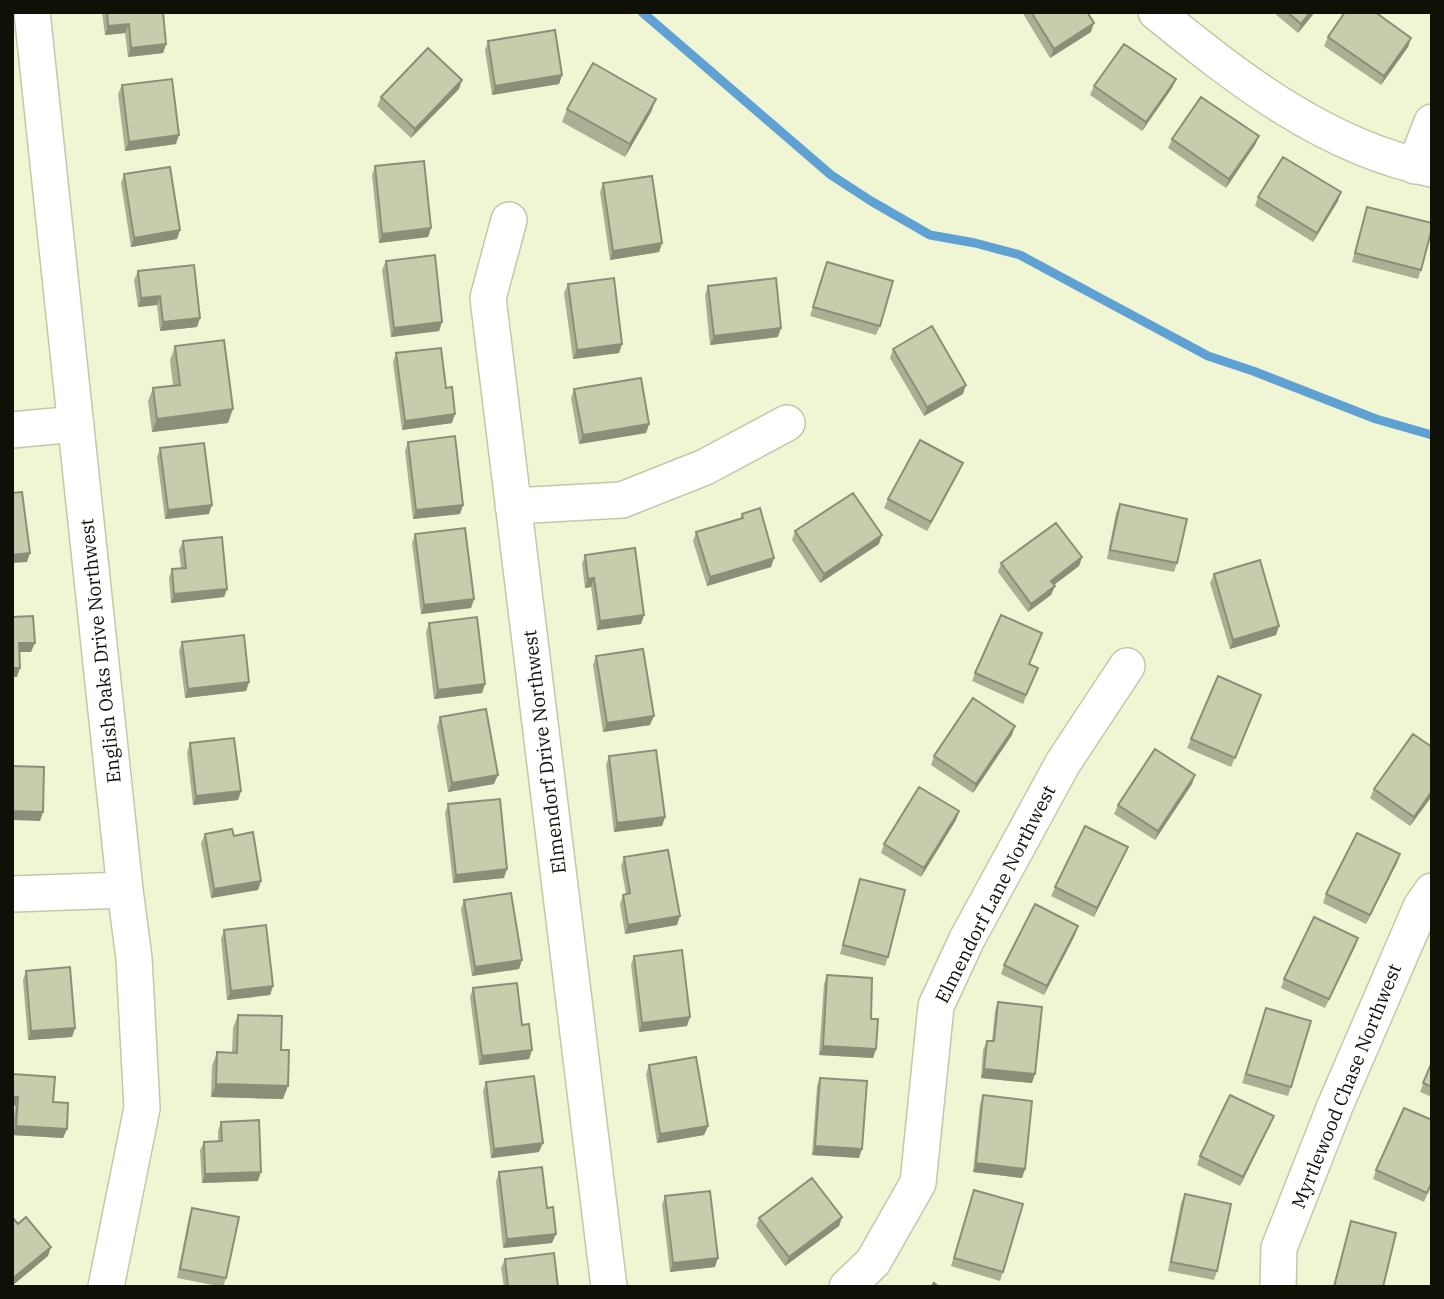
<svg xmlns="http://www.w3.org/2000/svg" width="1444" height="1299" viewBox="0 0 1444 1299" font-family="'IBM Plex Serif',serif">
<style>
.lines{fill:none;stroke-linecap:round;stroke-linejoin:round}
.stream{stroke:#60a1d3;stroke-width:9}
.street-casing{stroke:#c4c8a8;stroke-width:38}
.street{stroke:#fff;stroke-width:35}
.wall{fill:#abaf94}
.shaded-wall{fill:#8b8f78}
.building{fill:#c7ccac;stroke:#8b8f78;stroke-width:2}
.labels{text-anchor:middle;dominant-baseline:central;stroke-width:6;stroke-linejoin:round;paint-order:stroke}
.street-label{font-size:19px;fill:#101106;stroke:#fff}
</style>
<rect width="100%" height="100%" fill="#f0f5d4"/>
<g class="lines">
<path class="stream" d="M 642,12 L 831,175 L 871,201 L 930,235 L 975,243 L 1020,255 L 1208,356 L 1253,371 L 1376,419 L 1432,435"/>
<defs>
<path id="street" d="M 32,12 L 125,890 L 134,958 L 142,1108 L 106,1287
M 1156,12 C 1237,78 1326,148 1432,169
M 1415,166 L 1432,122
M 509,220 L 488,298 L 609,1287
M 12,430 L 76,424
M 513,506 L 622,500 L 705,467 L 787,423
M 12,894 L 125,890
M 847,1287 L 873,1262 L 918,1183 L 936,1006 L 967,939 L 1063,763 L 1127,666
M 1278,1287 L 1279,1248 L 1335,1106 L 1421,907 L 1432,891"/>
</defs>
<use href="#street" class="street-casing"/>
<use href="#street" class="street"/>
</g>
<path class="wall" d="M 102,12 L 163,12 L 166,44 L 163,53 L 128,57 L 125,33 L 105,35 Z
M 1022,12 L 1087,12 L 1091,32 L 1050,58 Z
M 1273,12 L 1315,12 L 1298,33 Z
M 1328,37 L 1411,38 L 1408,47 L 1381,85 L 1324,46 Z
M 488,41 L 562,75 L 559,84 L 492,95 L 485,50 Z
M 1176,79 L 1172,88 L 1142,131 L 1090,95 L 1094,86 Z
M 122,85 L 176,144 L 125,151 L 118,94 Z
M 459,89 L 411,138 L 377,106 L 381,97 Z
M 656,99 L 651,112 L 625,157 L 562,122 L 567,109 Z
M 1259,136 L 1255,145 L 1226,188 L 1168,148 L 1172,139 Z
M 375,166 L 431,228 L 428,237 L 379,243 L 372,175 Z
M 124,174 L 180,230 L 177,239 L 131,247 L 121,183 Z
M 603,183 L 662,243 L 659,252 L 610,260 L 600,192 Z
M 1258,197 L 1338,201 L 1313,242 L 1255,206 Z
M 1367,207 L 1421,270 L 1418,279 L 1352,262 Z
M 386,261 L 442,322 L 439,331 L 391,337 L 382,270 Z
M 827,262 L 880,326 L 876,335 L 810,316 Z
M 138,271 L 200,318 L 197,327 L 160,331 L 157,305 L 138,307 L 134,280 Z
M 568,284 L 622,344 L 619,353 L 573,359 L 564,293 Z
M 708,286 L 778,337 L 710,345 L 705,295 Z
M 175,346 L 228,423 L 152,432 L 148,401 L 153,388 L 173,385 L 170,360 Z
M 893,349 L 963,394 L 924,416 L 890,358 Z
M 396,353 L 446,388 L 452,423 L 402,430 L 393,362 Z
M 574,389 L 649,424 L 646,433 L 579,444 L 571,398 Z
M 408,442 L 463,505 L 460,514 L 413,519 L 405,451 Z
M 160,448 L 209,514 L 165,519 L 157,457 Z
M 959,472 L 927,531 L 884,508 L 888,499 Z
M 1120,504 L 1177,563 L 1174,572 L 1107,559 L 1116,513 Z
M 742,514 L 774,558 L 771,567 L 707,586 L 693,541 L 696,532 L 740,519 Z
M 795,531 L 879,544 L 820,583 L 792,540 Z
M 415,534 L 474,599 L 471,608 L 421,614 L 412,543 Z
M 183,541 L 227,589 L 224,597 L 171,603 L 169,578 L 172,569 L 181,568 L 179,550 Z
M 585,555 L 644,615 L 641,624 L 597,630 L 591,587 L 585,588 L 582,564 Z
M 1082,557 L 1079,566 L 1054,585 L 1051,595 L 1028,612 L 998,572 L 1001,563 Z
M 1214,574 L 1279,626 L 1276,635 L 1230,649 L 1210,583 Z
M 429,623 L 485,684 L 482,693 L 434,699 L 426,632 Z
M 182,642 L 249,682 L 246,691 L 185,698 L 179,651 Z
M 1039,642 L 1029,664 L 1038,668 L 1023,704 L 972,681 L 975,673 Z
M 596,656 L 650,725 L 603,732 L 593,665 Z
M 1258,704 L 1231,767 L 1187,748 L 1191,739 Z
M 440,717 L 494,784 L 448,792 L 437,726 Z
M 1012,735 L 973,793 L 931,765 L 934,756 Z
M 190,743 L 241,791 L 238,800 L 193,805 L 187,752 Z
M 609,756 L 665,817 L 662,826 L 614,832 L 606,765 Z
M 1195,775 L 1192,784 L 1155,840 L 1114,814 L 1118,805 Z
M 1374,789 L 1432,796 L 1410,826 L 1370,798 Z
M 448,804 L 504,878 L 453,883 L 445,813 Z
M 959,811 L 956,820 L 921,877 L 881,853 L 884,844 Z
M 205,834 L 234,836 L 261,881 L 258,890 L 211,898 L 201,843 Z
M 1124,856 L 1094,917 L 1051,896 L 1055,887 Z
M 624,857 L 677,925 L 625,934 L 620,904 L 623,895 L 626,894 L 621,866 Z
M 1397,863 L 1366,924 L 1323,903 L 1326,894 Z
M 860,879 L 888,957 L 885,966 L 840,954 Z
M 464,900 L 522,960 L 519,969 L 472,976 L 461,909 Z
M 224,930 L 273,986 L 270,995 L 227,1000 L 221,939 Z
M 1075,935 L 1044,995 L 1001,974 L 1004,965 Z
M 1358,938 L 1325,1008 L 1281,988 L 1284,979 Z
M 634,956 L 687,1026 L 639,1032 L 631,965 Z
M 26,971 L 75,1028 L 72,1037 L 28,1040 L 23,980 Z
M 827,975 L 871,1019 L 876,1049 L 873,1058 L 819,1055 L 824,984 Z
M 473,988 L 522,1025 L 532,1050 L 529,1059 L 479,1065 L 470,997 Z
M 998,1002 L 1032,1083 L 981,1078 L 983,1050 L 987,1041 L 992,1041 L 995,1011 Z
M 238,1015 L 281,1050 L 283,1099 L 211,1097 L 212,1066 L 217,1052 L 232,1053 L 233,1028 Z
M 1263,1017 L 1291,1087 L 1288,1096 L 1242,1083 Z
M 1432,1062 L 1432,1097 L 1420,1092 Z
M 649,1065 L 708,1126 L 704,1135 L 657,1143 L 646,1074 Z
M 12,1074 L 53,1102 L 67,1129 L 63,1138 L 12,1135 L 15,1106 Z
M 820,1078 L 859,1158 L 812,1155 L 817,1086 Z
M 486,1082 L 539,1152 L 491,1158 L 483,1091 Z
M 983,1095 L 1025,1169 L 1022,1178 L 973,1172 L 980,1104 Z
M 221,1122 L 258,1181 L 202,1183 L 200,1150 L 204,1142 L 218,1141 L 218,1131 Z
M 1270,1125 L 1240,1186 L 1197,1165 L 1200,1156 Z
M 1376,1170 L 1432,1183 L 1424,1202 L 1373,1179 Z
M 499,1172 L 547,1208 L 552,1243 L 503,1248 L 496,1181 Z
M 974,1190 L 1003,1272 L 1000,1281 L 951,1266 Z
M 1185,1194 L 1217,1271 L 1214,1280 L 1168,1271 L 1181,1203 Z
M 665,1196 L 715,1267 L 670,1272 L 662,1205 Z
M 192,1208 L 226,1278 L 223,1287 L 177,1278 L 189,1217 Z
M 842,1217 L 839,1226 L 785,1266 L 756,1226 L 759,1218 Z
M 1351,1221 L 1383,1287 L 1333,1287 Z
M 505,1259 L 558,1287 L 504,1287 L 501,1268 Z"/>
<path class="shaded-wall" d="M 1310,12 L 1315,12 L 1298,33 L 1301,24 Z
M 1094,23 L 1091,32 L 1050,58 L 1054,49 Z
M 129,24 L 125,33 L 105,35 L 108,26 Z
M 1411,38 L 1408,47 L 1381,85 L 1384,76 Z
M 166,44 L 163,53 L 128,57 L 131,48 Z
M 562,75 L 559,84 L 492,95 L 495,86 Z
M 1176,79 L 1172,88 L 1142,131 L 1146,122 Z
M 462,80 L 459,89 L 411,138 L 415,129 Z
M 656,99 L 651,112 L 625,157 L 630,144 Z
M 179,135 L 176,144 L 125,151 L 129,142 Z
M 1259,136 L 1255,145 L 1226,188 L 1229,179 Z
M 1341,192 L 1338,201 L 1313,242 L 1317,233 Z
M 431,228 L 428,237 L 379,243 L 382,234 Z
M 180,230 L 177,239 L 131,247 L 134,238 Z
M 662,243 L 659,252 L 610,260 L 613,251 Z
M 160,296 L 157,305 L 138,307 L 141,298 Z
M 200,318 L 197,327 L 160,331 L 163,322 Z
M 442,322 L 439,331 L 391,337 L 394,328 Z
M 781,328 L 778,337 L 710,345 L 714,336 Z
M 622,344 L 619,353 L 573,359 L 577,350 Z
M 966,385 L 963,394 L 924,416 L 927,407 Z
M 233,409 L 228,423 L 152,432 L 157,419 Z
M 455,414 L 452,423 L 402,430 L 405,421 Z
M 649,424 L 646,433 L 579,444 L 583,435 Z
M 963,463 L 959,472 L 927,531 L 931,522 Z
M 212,505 L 209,514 L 165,519 L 168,510 Z
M 463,505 L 460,514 L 413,519 L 416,510 Z
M 882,535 L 879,544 L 820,583 L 824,574 Z
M 30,553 L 27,562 L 12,563 L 12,555 Z
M 1082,557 L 1079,566 L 1047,590 L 1051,581 Z
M 774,558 L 771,567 L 707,586 L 710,577 Z
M 594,578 L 591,587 L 585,588 L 588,579 Z
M 1055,586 L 1051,595 L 1028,612 L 1031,604 Z
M 227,589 L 224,597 L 171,603 L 174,594 Z
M 474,599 L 471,608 L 421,614 L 424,605 Z
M 644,615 L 641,624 L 597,630 L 600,621 Z
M 1279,626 L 1276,635 L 1230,649 L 1233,640 Z
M 19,643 L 35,643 L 31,652 L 15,652 Z
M 12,668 L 20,668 L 17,677 L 12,677 Z
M 249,682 L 246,691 L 185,698 L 188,689 Z
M 485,684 L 482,693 L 434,699 L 438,690 Z
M 654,716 L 650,725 L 603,732 L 607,723 Z
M 1015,726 L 1012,735 L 973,793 L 976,784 Z
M 498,775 L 494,784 L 448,792 L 452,783 Z
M 1195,775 L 1192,784 L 1155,840 L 1158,831 Z
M 241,791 L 238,800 L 193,805 L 196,796 Z
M 1432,791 L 1432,796 L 1410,826 L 1414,817 Z
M 12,811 L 43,812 L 40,821 L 12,820 Z
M 959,811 L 956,820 L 921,877 L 924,868 Z
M 665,817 L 662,826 L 614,832 L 617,823 Z
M 1128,847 L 1124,856 L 1094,917 L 1097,908 Z
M 1400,854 L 1397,863 L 1366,924 L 1370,915 Z
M 507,869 L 504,878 L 453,883 L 456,875 Z
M 261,881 L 258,890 L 211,898 L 214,889 Z
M 680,916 L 677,925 L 625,934 L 628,925 Z
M 1078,926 L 1075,935 L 1044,995 L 1047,986 Z
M 1358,938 L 1355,947 L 1325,1008 L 1329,999 Z
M 522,960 L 519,969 L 472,976 L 475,967 Z
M 273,986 L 270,995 L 227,1000 L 231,991 Z
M 690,1017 L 687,1026 L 639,1032 L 642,1023 Z
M 75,1028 L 72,1037 L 28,1040 L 31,1031 Z
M 823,1046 L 876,1049 L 873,1058 L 819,1055 Z
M 532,1050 L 529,1059 L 479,1065 L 482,1056 Z
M 984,1069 L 1035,1074 L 1032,1083 L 981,1078 Z
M 216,1084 L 288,1086 L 283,1099 L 211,1097 Z
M 12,1097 L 18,1097 L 15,1106 L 12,1106 Z
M 1274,1116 L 1270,1125 L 1240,1186 L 1243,1177 Z
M 16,1126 L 67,1129 L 63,1138 L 12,1135 Z
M 708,1126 L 704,1135 L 657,1143 L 660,1134 Z
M 543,1143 L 539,1152 L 491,1158 L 494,1149 Z
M 815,1146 L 862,1149 L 859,1158 L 812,1155 Z
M 976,1163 L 1025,1169 L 1022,1178 L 973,1172 Z
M 261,1172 L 258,1181 L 202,1183 L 205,1174 Z
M 842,1217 L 839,1226 L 785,1266 L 789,1257 Z
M 556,1234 L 552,1243 L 503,1248 L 507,1239 Z
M 51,1247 L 48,1256 L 12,1286 L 12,1279 Z
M 718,1258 L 715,1267 L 670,1272 L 673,1263 Z"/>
<path class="building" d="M 107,12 L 163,12 L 166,44 L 131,48 L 129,24 L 108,26 Z
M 1031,12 L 1087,12 L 1094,23 L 1054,49 Z
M 1287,12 L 1310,12 L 1301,24 Z
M 1345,12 L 1375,12 L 1411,38 L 1384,76 L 1328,37 Z
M 555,30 L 562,75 L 495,86 L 488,41 Z
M 1124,44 L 1176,79 L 1146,122 L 1094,86 Z
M 428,48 L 462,80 L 415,129 L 381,97 Z
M 593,63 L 656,99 L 630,144 L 567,109 Z
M 172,79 L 179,135 L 129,142 L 122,85 Z
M 1201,97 L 1259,136 L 1229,179 L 1172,139 Z
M 1283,157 L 1341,192 L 1317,233 L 1258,197 Z
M 424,161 L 431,228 L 382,234 L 375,166 Z
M 170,167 L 180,230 L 134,238 L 124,174 Z
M 652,176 L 662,243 L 613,251 L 603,183 Z
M 1367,207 L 1432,223 L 1432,228 L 1421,270 L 1355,253 Z
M 435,255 L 442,322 L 394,328 L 386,261 Z
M 827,262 L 893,281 L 880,326 L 813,307 Z
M 194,265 L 200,318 L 163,322 L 160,296 L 141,298 L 138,271 Z
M 614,278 L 622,344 L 577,350 L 568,284 Z
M 776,278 L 781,328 L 714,336 L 708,286 Z
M 932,326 L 966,385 L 927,407 L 893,349 Z
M 224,340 L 233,409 L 157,419 L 153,388 L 180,385 L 175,346 Z
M 441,348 L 446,388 L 452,387 L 455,414 L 405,421 L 396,353 Z
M 641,378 L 649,424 L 583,435 L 574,389 Z
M 455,436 L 463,505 L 416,510 L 408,442 Z
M 920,440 L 963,463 L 931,522 L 888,499 Z
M 204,443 L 212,505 L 168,510 L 160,448 Z
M 22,492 L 30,553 L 12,555 L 12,493 Z
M 853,493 L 882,535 L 824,574 L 795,531 Z
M 1120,504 L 1187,519 L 1177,563 L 1110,550 Z
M 760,508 L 774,558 L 710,577 L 696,532 L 743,518 L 742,514 Z
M 1056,523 L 1082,557 L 1051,581 L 1055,586 L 1031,604 L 1001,563 Z
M 465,528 L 474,599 L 424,605 L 415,534 Z
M 222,537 L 227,589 L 174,594 L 172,569 L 186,568 L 183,541 Z
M 635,548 L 644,615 L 600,621 L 594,578 L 588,579 L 585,555 Z
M 1260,560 L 1279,626 L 1233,640 L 1214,574 Z
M 1001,615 L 1042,633 L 1029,664 L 1038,668 L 1026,695 L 975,673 Z
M 33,616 L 35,643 L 19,643 L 20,668 L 12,668 L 12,617 Z
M 477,617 L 485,684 L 438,690 L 429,623 Z
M 244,635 L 249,682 L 188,689 L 182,642 Z
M 643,649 L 654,716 L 607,723 L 596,656 Z
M 1218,676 L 1261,695 L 1235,758 L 1191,739 Z
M 973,698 L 1015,726 L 976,784 L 934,756 Z
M 486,709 L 498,775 L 452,783 L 440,717 Z
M 1413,734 L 1432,747 L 1432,791 L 1414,817 L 1374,789 Z
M 234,738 L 241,791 L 196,796 L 190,743 Z
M 1155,749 L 1195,775 L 1158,831 L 1118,805 Z
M 656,750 L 665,817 L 617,823 L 609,756 Z
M 12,766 L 44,767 L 43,812 L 12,811 Z
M 919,787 L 959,811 L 924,868 L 884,844 Z
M 500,799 L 507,869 L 456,875 L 448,804 Z
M 1085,826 L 1128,847 L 1097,908 L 1055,887 Z
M 232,829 L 234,836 L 253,832 L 261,881 L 214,889 L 205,834 Z
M 1357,833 L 1400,854 L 1370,915 L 1326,894 Z
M 668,850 L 680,916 L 628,925 L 623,895 L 630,893 L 624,857 Z
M 860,879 L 905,890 L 888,957 L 843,945 Z
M 511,893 L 522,960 L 475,967 L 464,900 Z
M 1035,904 L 1078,926 L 1047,986 L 1004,965 Z
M 1314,917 L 1358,938 L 1329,999 L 1284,979 Z
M 266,925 L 273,986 L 231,991 L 224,930 Z
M 682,950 L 690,1017 L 642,1023 L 634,956 Z
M 70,967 L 75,1028 L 31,1031 L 26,971 Z
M 827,975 L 872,978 L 871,1019 L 878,1019 L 876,1049 L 823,1046 Z
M 517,983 L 522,1025 L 529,1024 L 532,1050 L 482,1056 L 473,988 Z
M 998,1002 L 1042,1007 L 1035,1074 L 984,1069 L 987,1041 L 994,1041 Z
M 1266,1008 L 1311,1021 L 1291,1087 L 1246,1074 Z
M 238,1015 L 282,1016 L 281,1050 L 289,1050 L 288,1086 L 216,1084 L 217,1052 L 237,1053 Z
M 696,1057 L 708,1126 L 660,1134 L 649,1065 Z
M 1432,1062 L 1432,1087 L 1423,1083 Z
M 12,1074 L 55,1077 L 53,1102 L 68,1103 L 67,1129 L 16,1126 L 18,1097 L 12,1097 Z
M 534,1076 L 543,1143 L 494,1149 L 486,1082 Z
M 820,1078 L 867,1081 L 862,1149 L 815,1146 Z
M 983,1095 L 1032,1101 L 1025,1169 L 976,1163 Z
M 1230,1095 L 1274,1116 L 1243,1177 L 1200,1156 Z
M 1404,1108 L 1432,1120 L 1432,1182 L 1427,1193 L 1376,1170 Z
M 259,1120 L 261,1172 L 205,1174 L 204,1142 L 222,1141 L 221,1122 Z
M 542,1167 L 547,1208 L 553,1207 L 556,1234 L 507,1239 L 499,1172 Z
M 812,1178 L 842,1217 L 789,1257 L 759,1218 Z
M 974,1190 L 1023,1204 L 1003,1272 L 954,1258 Z
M 710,1191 L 718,1258 L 673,1263 L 665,1196 Z
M 1185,1194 L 1231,1204 L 1217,1271 L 1171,1262 Z
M 192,1208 L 239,1217 L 226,1278 L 180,1269 Z
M 12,1217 L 18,1224 L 26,1217 L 51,1247 L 12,1279 Z
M 1351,1221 L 1396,1233 L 1383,1287 L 1334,1287 Z
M 554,1253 L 558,1287 L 508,1287 L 505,1259 Z
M 934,1283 L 939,1287 L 931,1287 Z"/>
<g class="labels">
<g class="street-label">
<text transform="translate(100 651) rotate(-96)">English Oaks Drive Northwest</text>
<text transform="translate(544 752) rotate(-97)">Elmendorf Drive Northwest</text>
<text transform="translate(995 894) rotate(-63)">Elmendorf Lane Northwest</text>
<text transform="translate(1346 1086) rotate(-68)">Myrtlewood Chase Northwest</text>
</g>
</g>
<rect width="1444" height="1299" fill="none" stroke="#101106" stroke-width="28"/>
</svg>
